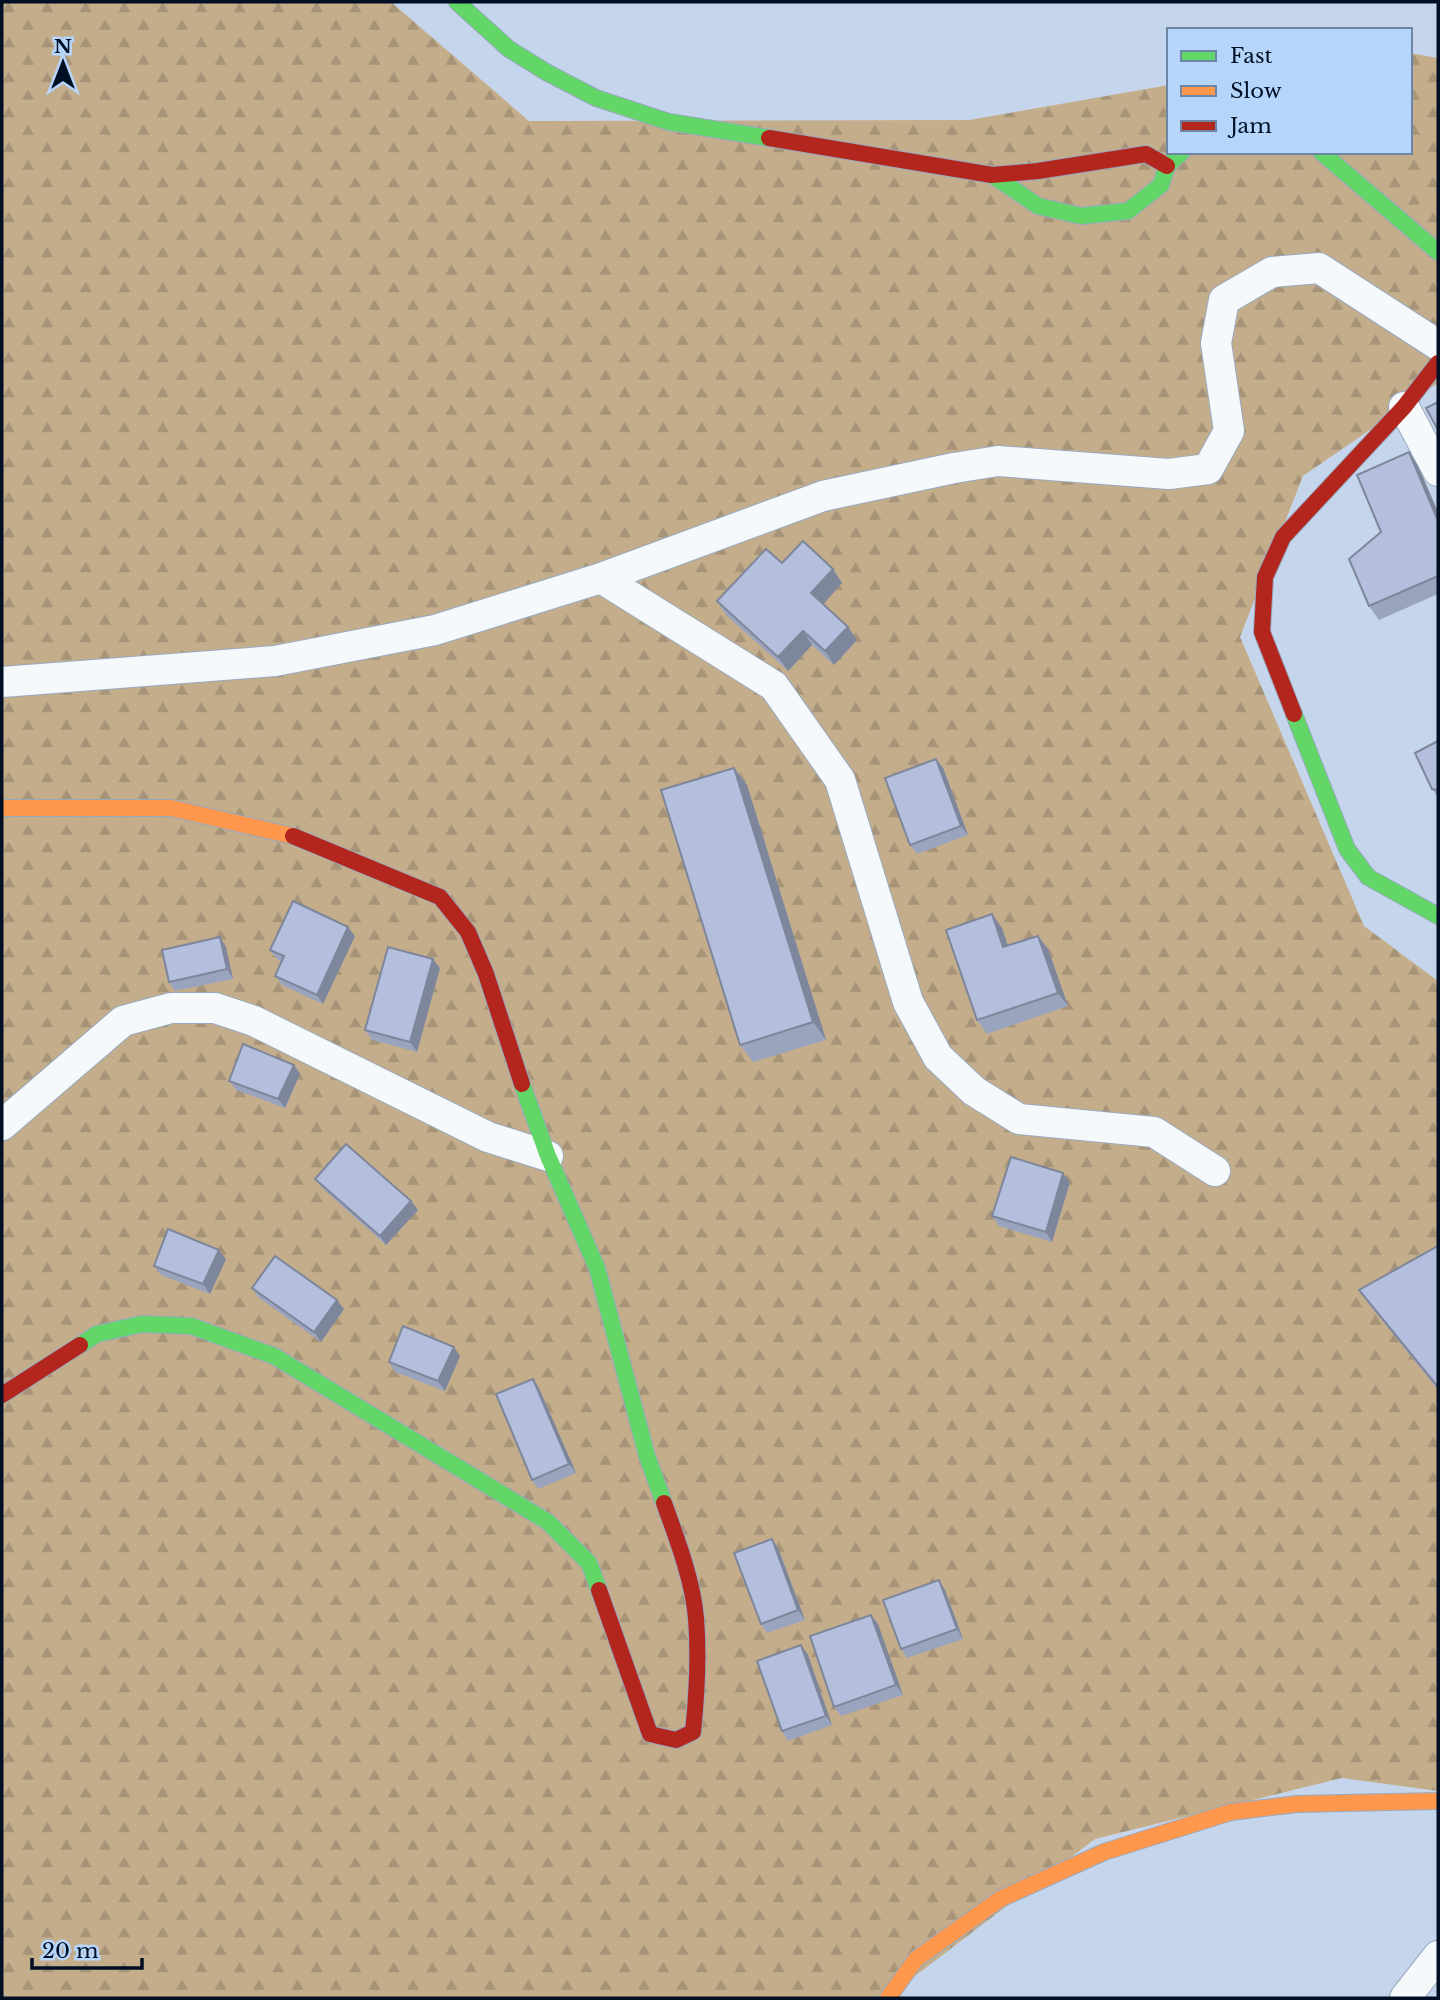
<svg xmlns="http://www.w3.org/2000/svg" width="1440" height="2000" viewBox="0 0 1440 2000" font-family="'Libre Baskerville',serif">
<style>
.forest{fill:url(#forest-firs)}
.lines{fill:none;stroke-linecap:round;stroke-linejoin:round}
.street-casing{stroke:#98a9be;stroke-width:32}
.fast-casing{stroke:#98a9be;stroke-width:18}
.slow-casing{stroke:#98a9be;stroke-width:18}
.jam-casing{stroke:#98a9be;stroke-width:18}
.street{stroke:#f6f9fc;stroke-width:30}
.fast{stroke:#63d668;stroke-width:16}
.slow{stroke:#ff974d;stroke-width:16}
.jam{stroke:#b3261e;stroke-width:16}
.wall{fill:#9ba4be}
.shaded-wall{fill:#7e869b}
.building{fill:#b4bfdd;stroke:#7e869b;stroke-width:2}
</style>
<defs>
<pattern id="forest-firs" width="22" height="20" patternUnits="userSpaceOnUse" patternTransform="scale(1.75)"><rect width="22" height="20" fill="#c4ad8b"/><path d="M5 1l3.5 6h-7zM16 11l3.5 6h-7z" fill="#a79478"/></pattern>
</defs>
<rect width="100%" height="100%" fill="#c5d6ec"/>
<path class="forest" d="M 2,2 L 391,2 L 529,121 L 969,120 L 1169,85 L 1169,152 L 1410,152 L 1410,53 L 1438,58 L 1438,383 L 1303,476 L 1240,637 L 1364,926 L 1438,981 L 1438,1791 L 1342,1778 L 1095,1839 L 886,1998 L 2,1998 Z"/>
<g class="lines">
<defs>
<path id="street" d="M 1404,407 L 1438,471
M 601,578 L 774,686 L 840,780 L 908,1002 L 938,1057 L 974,1091 L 1019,1119 L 1154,1132 L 1215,1171
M 2,682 L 275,661 L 435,630 L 601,578 L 823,496 L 954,468 L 998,461 L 1169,474 L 1208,469 L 1229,431 L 1216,343 L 1224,300 L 1272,272 L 1319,268 L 1438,345
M 2,1125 L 123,1021 L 171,1008 L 215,1008 L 254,1021 L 488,1137 L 548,1156
M 1405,1998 L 1438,1956"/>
<path id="fast" d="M 457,2 L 509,49 L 546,72 L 596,98 L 669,122 L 769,138
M 1321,152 L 1438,252
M 992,175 L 1038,206 L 1081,216 L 1128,211 L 1161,185 L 1167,166 L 1182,152
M 1294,714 L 1347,849 L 1368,877 L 1438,916
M 522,1084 L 548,1156 L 597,1268 L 647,1456 L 664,1503
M 80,1345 L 97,1334 L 142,1324 L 191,1326 L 274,1356 L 548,1522 L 589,1563 L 599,1590"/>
<path id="slow" d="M 2,808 L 171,808 L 293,836
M 888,1998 L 916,1959 L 1000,1899 L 1104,1852 L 1231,1812 L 1297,1804 L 1438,1801"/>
<path id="jam" d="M 769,138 L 992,175 L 1038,171 L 1146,154 L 1167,166
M 1294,714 L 1262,632 L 1265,577 L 1283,537 L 1404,407 L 1438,363
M 293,836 L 440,897 L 468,932 L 486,974 L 522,1084
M 2,1395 L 80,1345
M 599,1590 L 650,1734 L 676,1740 L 693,1732 C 697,1694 699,1656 696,1618 C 693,1581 677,1539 664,1503"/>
</defs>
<use href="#street" class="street-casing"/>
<use href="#fast" class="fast-casing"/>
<use href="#slow" class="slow-casing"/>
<use href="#jam" class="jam-casing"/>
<use href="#street" class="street"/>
<use href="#fast" class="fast"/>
<use href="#slow" class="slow"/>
<use href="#jam" class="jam"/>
</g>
<path class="wall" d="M 1418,466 L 1438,512 L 1438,594 L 1379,620 L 1369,606 L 1381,532 Z
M 782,563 L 833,569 L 842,583 L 823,604 L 857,640 L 834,665 L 812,645 L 788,671 L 726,615 L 717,601 Z
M 1438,741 L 1438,797 L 1432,789 Z
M 936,759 L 943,768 L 968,835 L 917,854 L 910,845 Z
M 734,768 L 747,785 L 826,1040 L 753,1062 L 740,1045 Z
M 1002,928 L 1008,946 L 1038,936 L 1048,949 L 1068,1006 L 987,1034 L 977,1020 Z
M 355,936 L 323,1004 L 282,985 L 275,976 L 282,962 L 277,959 L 270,950 Z
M 226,947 L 233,979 L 175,991 L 169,982 Z
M 440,968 L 417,1052 L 372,1040 L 365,1030 Z
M 294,1065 L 300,1074 L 285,1108 L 236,1090 L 229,1081 Z
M 315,1179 L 411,1201 L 418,1210 L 386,1245 L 322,1188 Z
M 1070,1182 L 1052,1242 L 999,1226 L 992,1216 Z
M 1438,1246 L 1438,1390 L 1372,1308 L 1359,1290 Z
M 226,1259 L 210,1294 L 161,1275 L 154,1266 Z
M 252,1288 L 344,1309 L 321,1342 L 258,1297 Z
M 460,1356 L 445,1391 L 395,1372 L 389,1362 Z
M 539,1388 L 576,1473 L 538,1489 L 532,1480 Z
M 772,1539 L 778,1548 L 805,1620 L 767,1633 L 761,1624 Z
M 939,1580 L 945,1590 L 963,1639 L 907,1658 L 901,1649 Z
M 871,1615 L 878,1624 L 903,1695 L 841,1716 L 834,1707 Z
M 801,1645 L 808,1655 L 832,1725 L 788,1741 L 782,1731 Z"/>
<path class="shaded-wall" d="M 1409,452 L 1418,466 L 1438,512 L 1438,521 Z
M 833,569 L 842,583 L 821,607 L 811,593 Z
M 848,627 L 857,640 L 834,665 L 825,651 Z
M 803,631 L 812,645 L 788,671 L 778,657 Z
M 936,759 L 943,768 L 968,835 L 961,826 Z
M 734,768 L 747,785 L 826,1040 L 813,1022 Z
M 992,914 L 1002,928 L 1013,961 L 1003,947 Z
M 348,927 L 355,936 L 323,1004 L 317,995 Z
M 1038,936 L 1048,949 L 1068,1006 L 1058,993 Z
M 220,937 L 226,947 L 233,979 L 227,969 Z
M 433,959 L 440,968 L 417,1052 L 410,1042 Z
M 294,1065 L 300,1074 L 285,1108 L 278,1099 Z
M 1063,1173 L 1070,1182 L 1052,1242 L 1046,1232 Z
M 411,1201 L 418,1210 L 386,1245 L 380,1236 Z
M 219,1250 L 226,1259 L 210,1294 L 203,1284 Z
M 337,1300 L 344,1309 L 321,1342 L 314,1332 Z
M 454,1347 L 460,1356 L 445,1391 L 438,1381 Z
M 533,1379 L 539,1388 L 576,1473 L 569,1464 Z
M 772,1539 L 778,1548 L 805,1620 L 798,1610 Z
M 939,1580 L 945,1590 L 963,1639 L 957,1629 Z
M 871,1615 L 878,1624 L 903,1695 L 896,1685 Z
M 801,1645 L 808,1655 L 832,1725 L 826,1716 Z"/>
<path class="building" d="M 1438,402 L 1438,430 L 1426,408 Z
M 1409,452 L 1438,521 L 1438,576 L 1369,606 L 1349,559 L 1381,532 L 1357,475 Z
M 803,541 L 833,569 L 811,593 L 848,627 L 825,651 L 803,631 L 778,657 L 717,601 L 766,549 L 782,563 Z
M 1438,741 L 1438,790 L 1432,789 L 1415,753 Z
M 936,759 L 961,826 L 910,845 L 885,778 Z
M 734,768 L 813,1022 L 740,1045 L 661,790 Z
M 293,901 L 348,927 L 317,995 L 275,976 L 284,956 L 270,950 Z
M 992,914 L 1003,947 L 1038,936 L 1058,993 L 977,1020 L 946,930 Z
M 220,937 L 227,969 L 169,982 L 162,950 Z
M 388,947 L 433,959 L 410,1042 L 365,1030 Z
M 243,1044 L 294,1065 L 278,1099 L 229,1081 Z
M 346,1144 L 411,1201 L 380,1236 L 315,1179 Z
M 1011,1157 L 1063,1173 L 1046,1232 L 992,1216 Z
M 168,1229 L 219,1250 L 203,1284 L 154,1266 Z
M 1438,1246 L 1438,1387 L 1359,1290 Z
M 275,1256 L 337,1300 L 314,1332 L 252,1288 Z
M 403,1326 L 454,1347 L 438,1381 L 389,1362 Z
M 533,1379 L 569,1464 L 532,1480 L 496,1394 Z
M 772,1539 L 798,1610 L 761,1624 L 734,1553 Z
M 939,1580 L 957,1629 L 901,1649 L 883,1600 Z
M 871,1615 L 896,1685 L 834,1707 L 810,1636 Z
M 801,1645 L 826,1716 L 782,1731 L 757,1661 Z"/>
<rect width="1440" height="2000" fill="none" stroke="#000f24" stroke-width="7"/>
<rect x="1167" y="28" width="245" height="126" fill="#b6d5fb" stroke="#6d86a5" stroke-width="2"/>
<rect x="1181" y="51" width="35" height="10" fill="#63d668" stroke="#6d86a5" stroke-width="2"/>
<text x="1230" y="63" font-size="21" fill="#000f24">Fast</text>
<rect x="1181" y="86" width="35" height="10" fill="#ff974d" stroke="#6d86a5" stroke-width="2"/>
<text x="1230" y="98" font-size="21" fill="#000f24">Slow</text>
<rect x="1181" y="121" width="35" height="10" fill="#b3261e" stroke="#6d86a5" stroke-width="2"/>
<text x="1230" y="133" font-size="21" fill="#000f24">Jam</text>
<g transform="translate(63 63)" stroke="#b6d5fb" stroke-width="5" paint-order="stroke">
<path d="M0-5L12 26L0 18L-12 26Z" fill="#000f24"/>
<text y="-10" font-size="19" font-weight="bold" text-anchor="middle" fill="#000f24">N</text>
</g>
<path d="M32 1958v10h110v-10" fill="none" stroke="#000f24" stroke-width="3.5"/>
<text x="42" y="1958" font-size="21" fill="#000f24" stroke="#b6d5fb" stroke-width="5" paint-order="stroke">20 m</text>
</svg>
